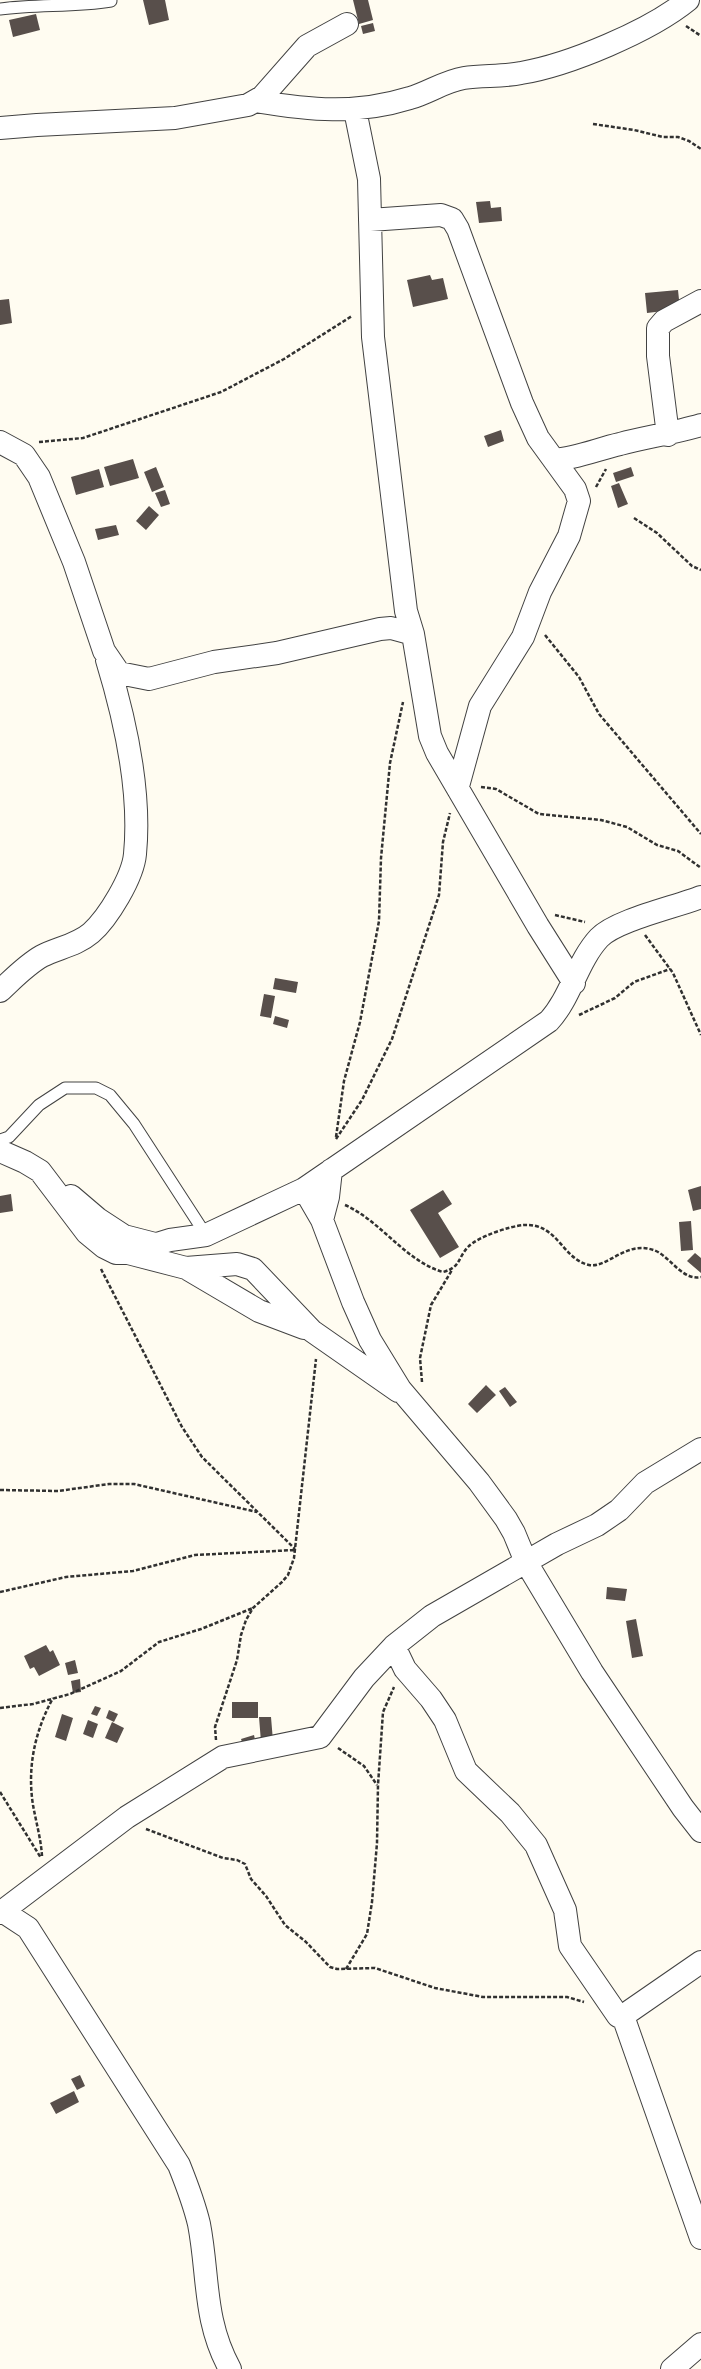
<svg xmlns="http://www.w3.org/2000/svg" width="701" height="2369" viewBox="0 0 701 2369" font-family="'IBM Plex Serif',serif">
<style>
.building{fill:#584f4b}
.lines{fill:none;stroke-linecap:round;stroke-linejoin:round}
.lane-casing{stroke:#424242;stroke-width:13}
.street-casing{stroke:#424242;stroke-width:24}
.path{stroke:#313131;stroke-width:2.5;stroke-dasharray:4 2;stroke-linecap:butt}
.lane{stroke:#fff;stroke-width:11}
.street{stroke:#fff;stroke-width:22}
</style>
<rect width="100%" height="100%" fill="#fffcf1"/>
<path class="building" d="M 143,0 L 165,0 L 169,20 L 149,25 Z
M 353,0 L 368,0 L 373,20 L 359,24 Z
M 36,14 L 40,30 L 13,37 L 9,20 Z
M 373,23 L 375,31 L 363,34 L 361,26 Z
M 490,201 L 491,208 L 501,207 L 502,221 L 479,223 L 476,202 Z
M 430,275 L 432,280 L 443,278 L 448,299 L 413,307 L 407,280 Z
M 678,290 L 680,309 L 647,313 L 645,293 Z
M 9,299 L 12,323 L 0,325 L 0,300 Z
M 501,430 L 504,441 L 488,447 L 484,436 Z
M 133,459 L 139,478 L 110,486 L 104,467 Z
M 156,467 L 164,487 L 152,492 L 144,472 Z
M 631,467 L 634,476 L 616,482 L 613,473 Z
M 99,469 L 104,487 L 76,495 L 71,477 Z
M 619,483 L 628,504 L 618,508 L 611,486 Z
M 165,490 L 170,504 L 161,507 L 155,493 Z
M 149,506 L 159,515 L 146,530 L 136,521 Z
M 116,525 L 119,535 L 98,540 L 95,529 Z
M 275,978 L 298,982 L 296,993 L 273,989 Z
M 264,994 L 275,996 L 271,1018 L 260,1016 Z
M 275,1016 L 289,1020 L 287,1028 L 273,1024 Z
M 701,1186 L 701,1209 L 693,1211 L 688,1190 Z
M 443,1190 L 452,1204 L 438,1213 L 459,1247 L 440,1258 L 410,1210 Z
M 11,1194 L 13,1211 L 0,1213 L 0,1196 Z
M 691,1221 L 693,1250 L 681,1251 L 679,1222 Z
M 695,1253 L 701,1258 L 701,1273 L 687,1261 Z
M 486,1385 L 496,1395 L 477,1413 L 468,1404 Z
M 505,1387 L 517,1402 L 510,1407 L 499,1391 Z
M 607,1587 L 627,1589 L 625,1601 L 606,1599 Z
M 636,1619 L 643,1656 L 632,1658 L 626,1621 Z
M 46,1645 L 50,1652 L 53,1650 L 60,1665 L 39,1676 L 34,1667 L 30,1669 L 24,1656 Z
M 75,1660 L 78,1673 L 68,1675 L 65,1663 Z
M 80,1679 L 81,1692 L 73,1693 L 71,1681 Z
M 232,1702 L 258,1702 L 258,1718 L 232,1718 Z
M 95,1706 L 101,1708 L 97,1716 L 91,1714 Z
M 109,1710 L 118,1714 L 114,1722 L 106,1718 Z
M 62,1714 L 73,1718 L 66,1741 L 55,1737 Z
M 259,1717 L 271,1717 L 273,1741 L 261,1742 Z
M 88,1720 L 98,1724 L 93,1738 L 83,1734 Z
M 112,1722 L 124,1728 L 117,1743 L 105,1738 Z
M 254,1735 L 256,1744 L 244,1748 L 241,1739 Z
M 80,2075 L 85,2086 L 77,2090 L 71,2079 Z
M 74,2091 L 79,2102 L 56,2114 L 50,2103 Z"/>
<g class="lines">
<defs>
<path id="lane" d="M 0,9 C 37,4 75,7 111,1
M 0,1140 L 9,1137 L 39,1105 L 65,1088 L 96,1088 L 110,1095 L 134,1124 L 206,1235"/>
<path id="street" d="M 255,101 C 310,110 355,115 410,98 C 428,93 445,81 464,78 C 482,75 502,77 521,73 C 569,65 650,31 688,0
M 355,110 L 369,179 L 373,337 L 406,611 L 413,634 L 430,736 L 437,753 L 538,926 L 574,983
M 0,128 L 37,125 L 175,118 L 248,105 L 262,97 L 307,46 L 347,24
M 370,220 L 441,215 L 452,219 L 458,229 L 522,403 L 538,438 L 575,489 L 579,501 L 569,536 L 540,592 L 523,637 L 480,706 L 458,786
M 668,435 L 658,356 L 658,328 L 664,321 L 701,301
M 0,442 L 24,455 L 39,477 L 74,562 L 104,651 L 119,673 L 149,679 L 214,662 L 277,653 L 380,629 L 391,628 L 413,634
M 554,460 C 577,458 598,449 620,444 C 647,437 674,433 701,425
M 0,991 C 13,979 26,965 42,956 C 58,948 77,945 91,933 C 108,918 133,877 135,854 C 141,793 125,719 107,660
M 0,1151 L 25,1162 L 40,1171 L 87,1233 L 104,1247 L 116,1253 L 128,1253 L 170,1240 L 206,1235 L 304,1189 L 549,1021 C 571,997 577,962 599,938 C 616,920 676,907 701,897
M 304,1189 L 322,1220 L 353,1302 L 370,1340 L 400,1389 L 479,1482 L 506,1519 L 514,1533 L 526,1562 L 592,1672 L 683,1808 L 701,1831
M 71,1196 L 98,1219 L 124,1236 L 155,1244
M 322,1220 L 328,1197 L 331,1170
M 128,1253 L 186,1268 L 237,1264 L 253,1269 L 312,1331 L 398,1391
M 186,1268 L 259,1311 L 304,1328
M 394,1646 L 405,1669 L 431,1699 L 445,1720 L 466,1771 L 510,1813 L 536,1845 L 565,1910 L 570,1946 L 618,2016 L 624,2019
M 2,1911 L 28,1928 L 179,2165 C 187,2185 194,2203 199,2224 C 209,2276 203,2320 230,2369
M 0,1913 L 127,1817 L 223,1757 L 320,1737 L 364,1678 L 394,1646 L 432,1616 L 557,1544 L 597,1525 L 619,1510 L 645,1483 L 701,1449
M 701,1962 L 630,2011 L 625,2015 L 624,2019 L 701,2238
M 672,2369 L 701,2344"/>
</defs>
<use href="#lane" class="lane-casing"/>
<use href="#street" class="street-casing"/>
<path class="path" d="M 686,26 L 701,36
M 593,124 L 634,130 L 663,137 L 678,137 L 689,141 L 701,149
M 39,442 L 83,438 L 221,392 L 284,359 L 352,316
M 596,487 L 606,469
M 634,518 L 657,533 L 692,566 L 701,570
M 545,635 L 579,677 L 599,714 L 701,834
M 481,787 L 496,789 L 539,814 L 601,820 L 627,827 L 657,845 L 678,851 L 701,868
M 555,915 L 585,922
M 645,935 L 673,973 L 701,1035
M 579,1015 L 615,998 L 634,982 L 670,969
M 336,1137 L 344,1081 L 360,1022 L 379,921 L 381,858 L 390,763 L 403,702
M 336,1139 L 362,1100 L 392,1039 L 439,895 L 443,842 L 450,813
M 345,1205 C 381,1221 405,1261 443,1272 C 461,1267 457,1259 468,1247 C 477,1237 510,1226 524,1225 C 558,1223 562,1259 589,1265 C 608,1269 628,1237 658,1252 C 672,1260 684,1281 701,1277
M 101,1269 L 182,1427 L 202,1457 L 295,1549
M 422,1382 L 420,1358 L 431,1305 L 452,1270
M 0,1490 L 58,1491 L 109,1484 L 134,1484 L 257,1512
M 0,1592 L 66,1577 L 133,1571 L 195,1555 L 295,1550
M 0,1708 L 33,1704 L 70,1694 L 121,1671 L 159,1642 L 201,1629 L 253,1608
M 216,1740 L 215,1727 L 237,1660 L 241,1635 L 246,1620 L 253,1608 L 282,1582 L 288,1575 L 294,1558 L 316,1359
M 338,1748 L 364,1766 L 377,1785
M 0,1792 L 41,1858
M 146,1829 L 223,1858 L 237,1860 L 245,1864 L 251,1879 L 266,1896 L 285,1925 L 306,1942 L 330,1967 L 337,1969 L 375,1968 L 435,1988 L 483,1997 L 567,1997 L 584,2002
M 42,1856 C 41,1839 36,1822 33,1805 C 27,1767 35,1731 53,1698
M 346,1969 L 367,1934 L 372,1902 L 377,1843 L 378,1785 L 383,1712 L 394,1687"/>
<use href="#lane" class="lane"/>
<use href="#street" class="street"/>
</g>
</svg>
